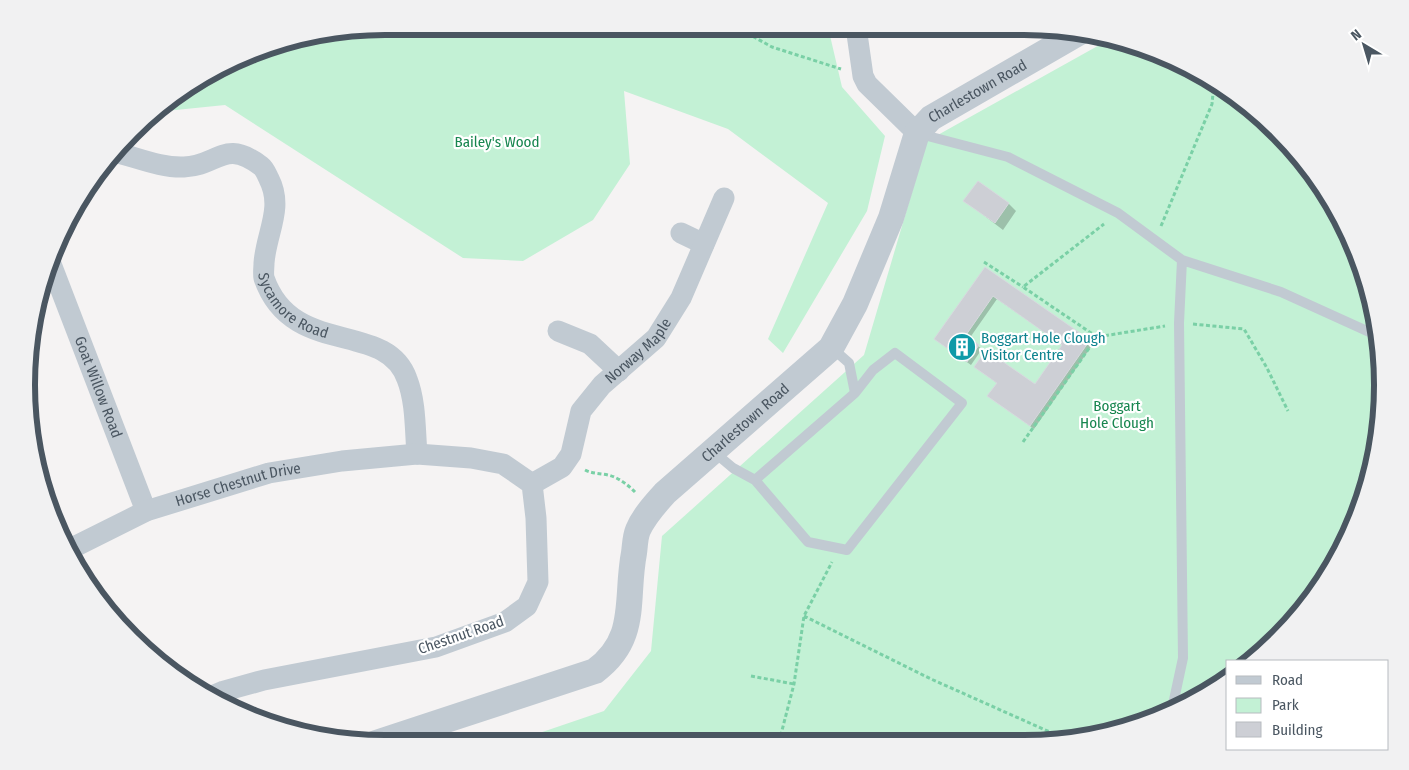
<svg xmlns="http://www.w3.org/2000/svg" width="1409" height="770" viewBox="0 0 1409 770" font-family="'Fira Sans Condensed',sans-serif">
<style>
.green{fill:#c3f1d5}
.shadow{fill:#0003}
.building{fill:#cdcfd5;stroke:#d7d9de}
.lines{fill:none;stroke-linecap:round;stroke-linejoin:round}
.path{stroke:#7ad0a6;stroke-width:3;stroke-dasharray:4 2.5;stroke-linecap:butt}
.service{stroke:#c1cad2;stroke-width:10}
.minor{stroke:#c1cad2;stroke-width:21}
.tertiary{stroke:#c1cad2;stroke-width:26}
.labels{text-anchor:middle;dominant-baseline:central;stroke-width:4.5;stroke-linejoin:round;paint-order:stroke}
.street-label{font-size:15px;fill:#4a5661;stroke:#fff}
.park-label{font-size:15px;fill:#17864f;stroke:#fff}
.culture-label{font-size:15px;fill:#0d838f;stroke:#fff;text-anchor:start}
.rim{fill:none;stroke:#4a5661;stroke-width:6}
</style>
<rect width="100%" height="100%" fill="#f5f3f3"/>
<path class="green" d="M 385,26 L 828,27 L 842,87 L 885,136 L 867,211 L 783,353 L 768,339 L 828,203 L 728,129 L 624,91 L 630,164 L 593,220 L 523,261 L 463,258 L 225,105 L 156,112 L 166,101 L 269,45 Z
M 1112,38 L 1203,74 L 1260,115 L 1308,166 L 1346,226 L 1370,292 L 1382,361 L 1380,432 L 1364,500 L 1335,564 L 1278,638 L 1250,661 L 1228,661 L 1228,680 L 1223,683 L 1140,725 L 1071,741 L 510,743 L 604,711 L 651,651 L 662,536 L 864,355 L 927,141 Z"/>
<path class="shadow" d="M 965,201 L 1008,203 L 1016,211 L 1003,230 Z
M 985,268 L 1093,344 L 1034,429 L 989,396 L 998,384 L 976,367 L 1035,386 L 1063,345 L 997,299 L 969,339 L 982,349 L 971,365 L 940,343 Z"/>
<path class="building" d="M 978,181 L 1009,203 L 995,223 L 963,201 Z
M 985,267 L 1090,340 L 1030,426 L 987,396 L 997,383 L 974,367 L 986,350 L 1035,384 L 1062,345 L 993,296 L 966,335 L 979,345 L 967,362 L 934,339 Z"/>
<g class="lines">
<path class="path" d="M 736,27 L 772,47 L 841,69
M 1161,226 L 1212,104 L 1214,82
M 984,262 L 1023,287
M 1193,324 L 1244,329 L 1267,368 L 1288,411
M 1097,337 L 1023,287 L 1104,224
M 1023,442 L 1097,337 L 1165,326
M 585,470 C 591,473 595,473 602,474 C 615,475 626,483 635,492
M 804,616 L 931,679 L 1070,741
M 751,676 L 794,684
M 779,742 L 794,684 L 804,616 L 832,562"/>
<path class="service" d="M 920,134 L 1008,157 L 1118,213 L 1182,260 L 1281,292 L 1378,336
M 714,452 L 733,468 L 755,480 L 855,393 L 849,363 L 832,348
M 755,480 L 808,542 L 847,550 L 962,403 L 895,353 L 873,370 L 855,393
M 1172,709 L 1183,658 L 1179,323 L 1182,260"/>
<g class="minor">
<path d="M 856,27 L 863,76 L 867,84 L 917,133"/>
<path id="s1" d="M 118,153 C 138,158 162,168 184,167 C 218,166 224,138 261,166 C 265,169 267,175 269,179 C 284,208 266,233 264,263 C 264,268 263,273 264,278 C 292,359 386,319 407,379 C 416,402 415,430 417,454"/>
<path d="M 681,233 L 704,244"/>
<path id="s2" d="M 51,264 L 146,511"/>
<path d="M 558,331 L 590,344 L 619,371"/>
<path id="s3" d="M 532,484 L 562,467 L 571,454 L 581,411 L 602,385 L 656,338 L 681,298 L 724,198"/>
<path id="s4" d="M 70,549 L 146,511 L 269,473 L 342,461 L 417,454 L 471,458 L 503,464 L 532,484 L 536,518 L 538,582 L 527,606 L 505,622 L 436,647 L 264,680 L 224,691 L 210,697"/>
</g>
<path class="tertiary" id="s5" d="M 376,743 L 595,671 C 639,638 625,600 634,553 C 635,546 635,537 638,530 C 644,516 655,504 665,493 L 831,348 L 855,304 L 891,218 L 917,133 L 931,118 L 1080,32"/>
</g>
<defs>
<symbol id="building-disc" viewBox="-11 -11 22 22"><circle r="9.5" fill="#0f9aa8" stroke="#fff"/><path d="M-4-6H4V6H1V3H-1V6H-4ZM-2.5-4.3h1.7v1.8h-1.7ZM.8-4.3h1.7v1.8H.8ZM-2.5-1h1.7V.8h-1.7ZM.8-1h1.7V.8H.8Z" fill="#fff"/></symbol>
</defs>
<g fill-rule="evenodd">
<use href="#building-disc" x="946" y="331" width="32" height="32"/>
</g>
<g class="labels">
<g class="street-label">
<text stroke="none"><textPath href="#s5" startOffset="956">Charlestown Road</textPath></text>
<text stroke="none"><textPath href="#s1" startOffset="308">Sycamore Road</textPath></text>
<text stroke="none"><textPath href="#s3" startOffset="178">Norway Maple</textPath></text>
<text stroke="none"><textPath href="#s2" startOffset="132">Goat Willow Road</textPath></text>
<text stroke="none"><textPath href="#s5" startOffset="536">Charlestown Road</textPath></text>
<text stroke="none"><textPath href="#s4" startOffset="181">Horse Chestnut Drive</textPath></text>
<text transform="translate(461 635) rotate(-19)">Chestnut Road</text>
</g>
<g class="park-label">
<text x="497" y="142">Bailey's Wood</text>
<text x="1117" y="406">Boggart<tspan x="1117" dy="17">Hole Clough</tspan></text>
</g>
<g class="culture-label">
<text x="981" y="338">Boggart Hole Clough<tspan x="981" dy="17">Visitor Centre</tspan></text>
</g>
</g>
<path d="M0 0H1409V770H0ZM385 35H1024A350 350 0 0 1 1374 385V385A350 350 0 0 1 1024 735H385A350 350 0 0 1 35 385V385A350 350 0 0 1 385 35Z" fill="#f1f1f2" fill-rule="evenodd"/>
<path class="rim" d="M385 35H1024A350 350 0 0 1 1374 385V385A350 350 0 0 1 1024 735H385A350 350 0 0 1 35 385V385A350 350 0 0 1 385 35Z"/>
<rect x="1226" y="660" width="162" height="90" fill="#ffffff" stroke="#b7bbc0"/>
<rect x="1236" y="676" width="25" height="8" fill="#c1cad2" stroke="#b7bbc0"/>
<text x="1272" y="685" font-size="15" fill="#4a5661">Road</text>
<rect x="1236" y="698" width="25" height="15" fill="#c3f1d5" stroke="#b7bbc0"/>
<text x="1272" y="710" font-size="15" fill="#4a5661">Park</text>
<rect x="1236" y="722" width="25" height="15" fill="#cdcfd5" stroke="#b7bbc0"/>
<text x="1272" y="735" font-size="15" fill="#4a5661">Building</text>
<g transform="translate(1364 45) rotate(322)" stroke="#ffffff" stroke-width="4" paint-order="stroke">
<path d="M0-4L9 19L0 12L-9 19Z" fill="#4a5661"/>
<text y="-8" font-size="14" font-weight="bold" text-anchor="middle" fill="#4a5661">N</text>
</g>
</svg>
